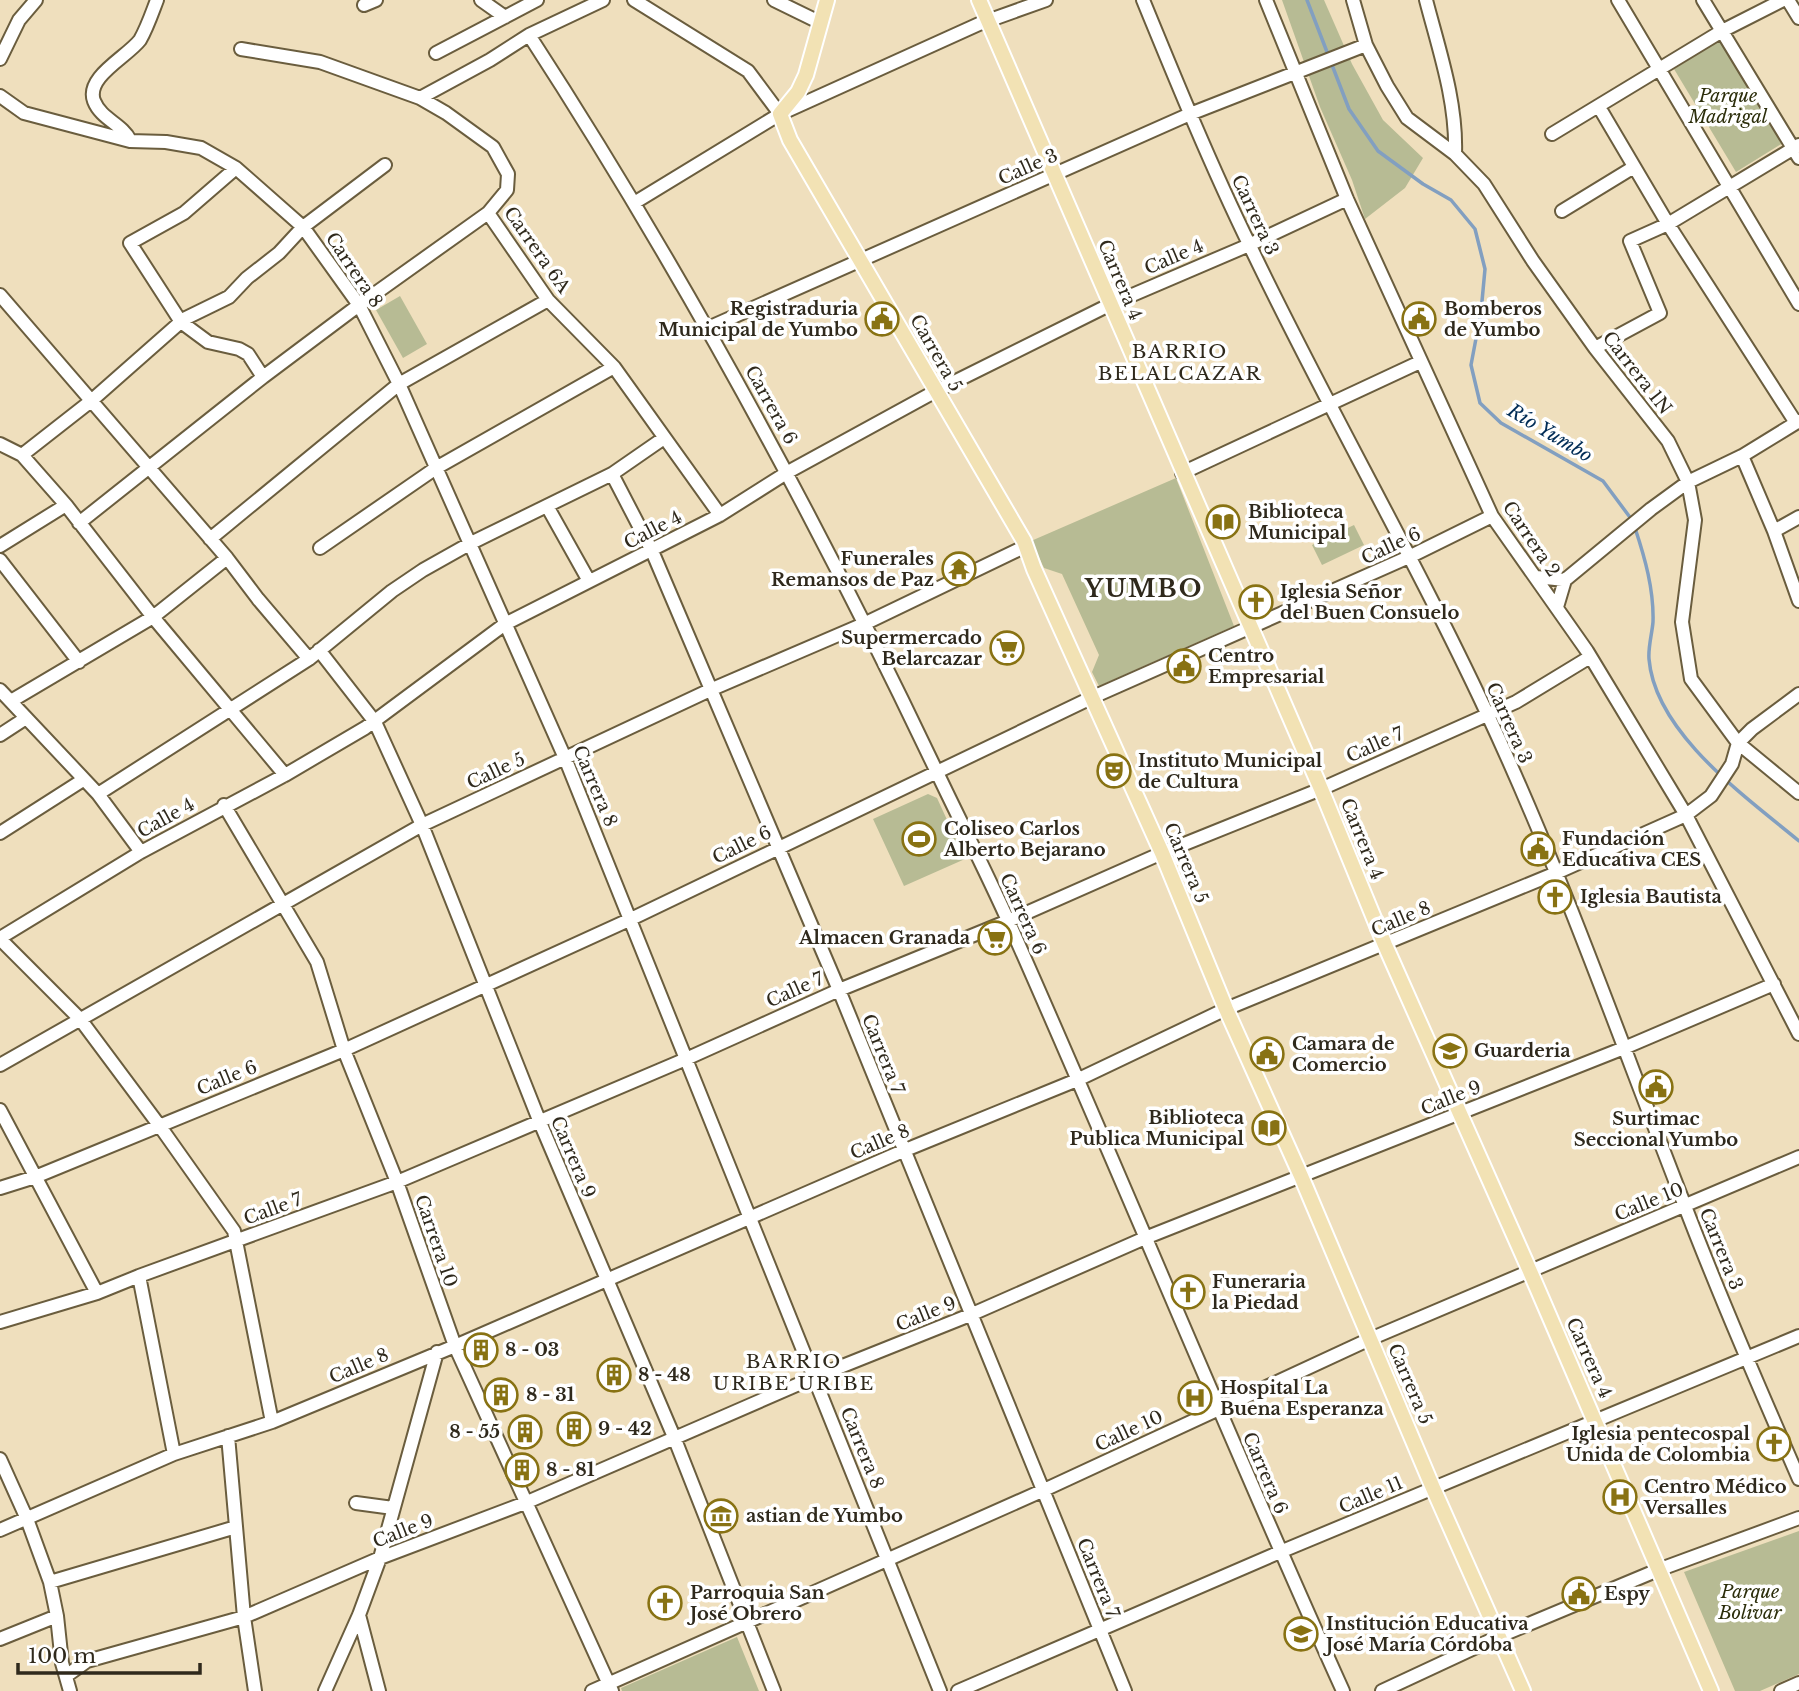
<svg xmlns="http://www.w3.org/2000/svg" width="1799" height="1691" viewBox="0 0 1799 1691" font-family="'Libre Baskerville',serif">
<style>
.green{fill:#b7bb94}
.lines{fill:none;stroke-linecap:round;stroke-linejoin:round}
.stream{stroke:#829fc0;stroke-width:3.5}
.minor-casing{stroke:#6a5d3e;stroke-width:16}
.major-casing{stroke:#fff;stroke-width:18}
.minor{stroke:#fff;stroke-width:12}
.major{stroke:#f2e2b4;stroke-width:14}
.labels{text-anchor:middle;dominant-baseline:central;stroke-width:7;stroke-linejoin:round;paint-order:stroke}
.park-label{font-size:18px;font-style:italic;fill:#2c2e0b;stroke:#fff}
.street-label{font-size:18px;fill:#2f291c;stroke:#fff}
.poi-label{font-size:18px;font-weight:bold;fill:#2f291c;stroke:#fff;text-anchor:start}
.neighbourhood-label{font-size:19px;letter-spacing:2px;fill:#2f291c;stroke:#fff}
.water-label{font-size:19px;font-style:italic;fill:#002c56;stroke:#fff}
.district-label{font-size:24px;font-weight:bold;letter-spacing:2px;fill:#2f291c;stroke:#fff}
</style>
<rect width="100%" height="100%" fill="#efdfbd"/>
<path class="green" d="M 1282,0 L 1324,0 L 1352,64 L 1383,120 L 1423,158 L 1405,188 L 1365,219 L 1352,180 L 1320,107 Z
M 1720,40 L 1783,143 L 1736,172 L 1674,69 Z
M 400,296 L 427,344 L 403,358 L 376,310 Z
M 1176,478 L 1234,626 L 1099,686 L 1092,672 L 1099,655 L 1062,574 L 1044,568 L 1031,541 Z
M 1354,525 L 1364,545 L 1322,565 L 1312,545 Z
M 928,794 L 937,798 L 965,859 L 904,886 L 873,819 Z
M 1799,1531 L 1799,1674 L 1760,1691 L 1735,1691 L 1684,1572 Z
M 737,1637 L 759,1691 L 622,1691 L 621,1688 Z"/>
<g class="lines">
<path class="stream" d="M 1307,0 L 1349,109 L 1378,151 L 1423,184 L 1451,200 L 1475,229 L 1485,269 L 1481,312 L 1471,365 L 1480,403 L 1501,423 L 1603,481 L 1632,520
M 1635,528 C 1645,558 1654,590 1653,622 C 1652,634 1648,647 1649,659 C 1655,733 1746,797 1799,841"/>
<defs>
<path id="minor" d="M 481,0 L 505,17
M 634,0 L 748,71 L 780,114
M 774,0 L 821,23
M 1143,0 C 1177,83 1211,166 1250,246 C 1325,403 1412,553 1486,711 C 1561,871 1619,1037 1683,1201 C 1719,1295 1759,1387 1799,1479
M 1266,0 L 1347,199 L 1492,516 L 1587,651 L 1686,815 L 1799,1034
M 1353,0 L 1366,45 L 1387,86 L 1407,118 L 1455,154 L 1484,184 L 1533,261 L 1595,348 L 1668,441 L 1688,482 L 1695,520 L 1682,622 L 1691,679 L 1738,743 L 1799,793
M 1426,0 C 1439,50 1457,102 1455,154
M 1618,0 L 1799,304
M 1703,0 L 1799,158
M 1788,0 L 1799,18
M 364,5 L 376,0
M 529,35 C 681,269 814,514 934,766 C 959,819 986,871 1010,925 C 1123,1179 1228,1437 1343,1691
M 241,49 L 320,62 L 420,98 L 446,113 L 493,147 L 508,174 L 507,190 L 488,213 L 548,300 L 614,367 L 720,515
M 436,53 L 537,0
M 0,59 L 19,20 L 36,0
M 0,96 L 24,113 L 130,141 L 166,142 L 201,148 L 236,168 L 303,227 L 359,305 L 399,384 L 565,758 L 940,1691
M 420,98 L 490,60 L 529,35 L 603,0
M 1599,107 L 1668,224 L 1796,423
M 1552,134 L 1722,31 L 1783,0
M 130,140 C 122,124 101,119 94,101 C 85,77 127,57 140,40 C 147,28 152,13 157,0
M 236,168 L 184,213 L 130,243 L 181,322 L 208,342 L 239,349 L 248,354 L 263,377
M 634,203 L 780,114 L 979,24 L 1046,0
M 1562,211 L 1634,167
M 0,295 L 227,558 L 258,599 L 309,659
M 708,328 L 1190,114 L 1366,45
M 1595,348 L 1660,313 L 1630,241 L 1668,224 L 1799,145
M 0,444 L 22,455 L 66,505 L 153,617 L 285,775
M 22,455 L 91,401 L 184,319 L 229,297 L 247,278 L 279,253 L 303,227 L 385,165
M 1742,456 L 1774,531 L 1799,601
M 1182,473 L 1420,362
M 612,474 L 652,551 L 839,990 L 1125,1691
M 547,506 L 589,581
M 79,523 L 263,377 L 359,305 L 488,213
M 1774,531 L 1799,517
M 210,539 L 399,384 L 548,300
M 0,546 L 66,505
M 320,548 L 436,468 L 614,367
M 0,560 L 79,662
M 1536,577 L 1565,580
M 1557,607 L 1565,580 L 1651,509 L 1688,482 L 1742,456 L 1799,421
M 319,650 L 375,722 L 422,825 L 539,1120 L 674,1437 L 774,1691
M 0,690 L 98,794 L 141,852
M 11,701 L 153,617 L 227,558
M 0,735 L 26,718
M 98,794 L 309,659 L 392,591 L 423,570 L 471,543 L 612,474 L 664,438
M 224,805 L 317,962 L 344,1050 L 397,1182 L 455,1346 L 612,1691
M 0,833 L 83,780
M 0,938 L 141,852 L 285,775 L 365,728 L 505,624 L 720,515 L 788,472 L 936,391 L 1109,305 L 1249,245 L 1347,199
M 0,939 L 80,1019 L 159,1125 L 234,1231 L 272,1422
M 0,1065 L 422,825 L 710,690 L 866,623 L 1026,546
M 0,1110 L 97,1293
M 0,1188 L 35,1177 L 344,1050 L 631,919 L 1093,697 L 1411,556 L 1492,516
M 139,1276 L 174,1454
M 0,1322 L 97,1293 L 139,1276 L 397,1182 L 686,1059 L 839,990 L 1008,921 L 1162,853 L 1321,789 L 1516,702 L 1590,657
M 228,1436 L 244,1617 L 255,1691
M 0,1459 L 27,1519 L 50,1582 L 57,1616 L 62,1663 L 70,1691
M 356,1503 L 393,1508
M 0,1530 L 174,1454 L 272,1422 L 455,1346 L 903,1151 L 1077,1080 L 1226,1009 L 1556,873 L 1686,815 L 1711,796 L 1732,764 L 1738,743 L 1752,729 L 1799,694
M 50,1582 L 236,1527
M 359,1615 L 379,1691
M 0,1639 L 57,1616
M 66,1676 L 87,1661 L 244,1617 L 380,1558 L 525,1503 L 815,1377 L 970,1315 L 1145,1238 L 1624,1048 L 1774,984
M 325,1691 L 359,1615 L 380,1558 L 437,1352
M 592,1691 L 1044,1490 L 1370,1339 L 1799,1157
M 958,1691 L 1280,1552 L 1799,1336
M 1382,1691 L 1500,1636 L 1658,1570 L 1799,1518
M 1781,1691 L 1799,1683"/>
<path id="major" d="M 827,0 L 806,75 L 798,92 L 780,114 L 790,140 L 1024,541 L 1034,569 L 1162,853 L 1226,1009 L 1301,1176 L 1433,1488 L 1523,1691
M 979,0 L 1321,789 L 1385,945 L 1529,1269 L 1711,1691"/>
</defs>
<use href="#minor" class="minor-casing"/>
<use href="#major" class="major-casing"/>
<use href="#minor" class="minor"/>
<use href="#major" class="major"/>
</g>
<defs>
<symbol id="civic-ring" viewBox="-11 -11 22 22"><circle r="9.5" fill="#fff" stroke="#887213" stroke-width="1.5"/><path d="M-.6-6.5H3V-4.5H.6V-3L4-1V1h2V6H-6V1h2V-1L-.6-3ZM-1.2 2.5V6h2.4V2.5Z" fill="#887213"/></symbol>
<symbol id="library-ring" viewBox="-11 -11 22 22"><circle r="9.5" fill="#fff" stroke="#887213" stroke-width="1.5"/><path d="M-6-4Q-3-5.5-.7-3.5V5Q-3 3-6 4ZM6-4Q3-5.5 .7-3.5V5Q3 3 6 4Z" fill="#887213"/></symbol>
<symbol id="temple-ring" viewBox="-11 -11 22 22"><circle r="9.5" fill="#fff" stroke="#887213" stroke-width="1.5"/><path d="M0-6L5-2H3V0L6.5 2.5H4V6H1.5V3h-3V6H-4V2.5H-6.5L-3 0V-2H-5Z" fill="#887213"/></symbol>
<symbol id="church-ring" viewBox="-11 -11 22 22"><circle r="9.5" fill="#fff" stroke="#887213" stroke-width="1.5"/><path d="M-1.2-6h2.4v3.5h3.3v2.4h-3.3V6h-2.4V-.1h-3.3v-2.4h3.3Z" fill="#887213"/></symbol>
<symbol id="supermarket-ring" viewBox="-11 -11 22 22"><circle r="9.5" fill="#fff" stroke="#887213" stroke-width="1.5"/><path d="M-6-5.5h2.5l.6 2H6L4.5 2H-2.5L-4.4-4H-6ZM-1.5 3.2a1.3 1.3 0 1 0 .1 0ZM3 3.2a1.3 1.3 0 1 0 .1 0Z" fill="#887213"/></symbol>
<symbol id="theatre-ring" viewBox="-11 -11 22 22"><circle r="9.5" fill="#fff" stroke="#887213" stroke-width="1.5"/><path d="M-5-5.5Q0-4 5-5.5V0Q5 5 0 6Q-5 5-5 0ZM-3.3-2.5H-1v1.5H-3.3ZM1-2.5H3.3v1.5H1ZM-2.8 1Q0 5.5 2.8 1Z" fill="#887213"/></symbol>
<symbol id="stadium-ring" viewBox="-11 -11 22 22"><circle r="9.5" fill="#fff" stroke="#887213" stroke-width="1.5"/><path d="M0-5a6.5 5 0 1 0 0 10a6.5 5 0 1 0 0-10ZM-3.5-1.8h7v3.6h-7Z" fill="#887213"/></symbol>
<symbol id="school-ring" viewBox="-11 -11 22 22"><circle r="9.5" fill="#fff" stroke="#887213" stroke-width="1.5"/><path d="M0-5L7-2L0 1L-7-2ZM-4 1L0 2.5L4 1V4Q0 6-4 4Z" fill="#887213"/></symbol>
<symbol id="building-ring" viewBox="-11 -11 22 22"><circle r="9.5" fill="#fff" stroke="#887213" stroke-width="1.5"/><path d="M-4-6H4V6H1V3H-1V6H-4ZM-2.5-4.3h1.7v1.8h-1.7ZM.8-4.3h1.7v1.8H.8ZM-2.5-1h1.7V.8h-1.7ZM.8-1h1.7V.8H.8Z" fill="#887213"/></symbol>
<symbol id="hospital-ring" viewBox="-11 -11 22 22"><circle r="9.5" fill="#fff" stroke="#887213" stroke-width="1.5"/><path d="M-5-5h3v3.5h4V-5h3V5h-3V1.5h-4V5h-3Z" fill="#887213"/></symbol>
<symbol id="museum-ring" viewBox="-11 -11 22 22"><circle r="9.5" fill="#fff" stroke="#887213" stroke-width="1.5"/><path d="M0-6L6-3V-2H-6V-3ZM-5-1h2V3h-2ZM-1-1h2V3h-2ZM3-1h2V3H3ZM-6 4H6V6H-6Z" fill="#887213"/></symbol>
</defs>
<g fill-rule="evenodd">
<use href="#civic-ring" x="863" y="300" width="38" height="38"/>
<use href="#civic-ring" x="1400" y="300" width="38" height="38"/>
<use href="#library-ring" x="1204" y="503" width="38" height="38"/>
<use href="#temple-ring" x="940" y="550" width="38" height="38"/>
<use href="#church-ring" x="1237" y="583" width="38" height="38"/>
<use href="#supermarket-ring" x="988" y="629" width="38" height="38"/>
<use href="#civic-ring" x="1165" y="647" width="38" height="38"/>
<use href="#theatre-ring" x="1095" y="752" width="38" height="38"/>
<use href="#stadium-ring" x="900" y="820" width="38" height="38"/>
<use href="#civic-ring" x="1519" y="830" width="38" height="38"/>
<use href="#church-ring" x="1536" y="878" width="38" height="38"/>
<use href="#supermarket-ring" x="976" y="919" width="38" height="38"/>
<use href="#school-ring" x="1431" y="1032" width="38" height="38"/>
<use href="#civic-ring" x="1248" y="1035" width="38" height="38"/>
<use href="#civic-ring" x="1637" y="1068" width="38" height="38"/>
<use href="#library-ring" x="1250" y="1109" width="38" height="38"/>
<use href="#church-ring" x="1169" y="1273" width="38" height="38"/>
<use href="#building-ring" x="462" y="1331" width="38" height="38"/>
<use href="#building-ring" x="595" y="1356" width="38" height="38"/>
<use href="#building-ring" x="482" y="1376" width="38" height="38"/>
<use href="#hospital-ring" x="1176" y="1379" width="38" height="38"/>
<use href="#building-ring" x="555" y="1410" width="38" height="38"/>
<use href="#building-ring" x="506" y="1413" width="38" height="38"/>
<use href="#church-ring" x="1755" y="1425" width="38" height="38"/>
<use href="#building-ring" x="503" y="1451" width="38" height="38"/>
<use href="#hospital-ring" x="1601" y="1478" width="38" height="38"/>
<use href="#museum-ring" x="702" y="1497" width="38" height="38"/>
<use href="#civic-ring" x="1560" y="1575" width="38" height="38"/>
<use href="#church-ring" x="646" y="1584" width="38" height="38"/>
<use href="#school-ring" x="1282" y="1615" width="38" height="38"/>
</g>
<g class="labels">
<g class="park-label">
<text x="1728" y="96">Parque<tspan x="1728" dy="21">Madrigal</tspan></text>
<text x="1750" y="1592">Parque<tspan x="1750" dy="21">Bolivar</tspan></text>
</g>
<g class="street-label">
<text transform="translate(1028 167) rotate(-24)">Calle 3</text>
<text transform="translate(1255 215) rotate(65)">Carrera 3</text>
<text transform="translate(537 250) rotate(55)">Carrera 6A</text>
<text transform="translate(1174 257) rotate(-23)">Calle 4</text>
<text transform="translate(354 270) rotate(56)">Carrera 8</text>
<text transform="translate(1120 280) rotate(67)">Carrera 4</text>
<text transform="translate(936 353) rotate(60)">Carrera 5</text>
<text transform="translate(1637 373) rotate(52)">Carrera 1N</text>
<text transform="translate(771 405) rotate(61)">Carrera 6</text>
<text transform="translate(653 530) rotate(-27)">Calle 4</text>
<text transform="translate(1531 539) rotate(56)">Carrera 2</text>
<text transform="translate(1391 546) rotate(-25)">Calle 6</text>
<text transform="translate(1509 723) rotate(66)">Carrera 3</text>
<text transform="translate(1375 745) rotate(-24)">Calle 7</text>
<text transform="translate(496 771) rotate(-25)">Calle 5</text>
<text transform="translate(595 786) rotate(67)">Carrera 8</text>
<text transform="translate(166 818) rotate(-29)">Calle 4</text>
<text transform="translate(1362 839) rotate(68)">Carrera 4</text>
<text transform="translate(742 845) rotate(-26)">Calle 6</text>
<text transform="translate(1186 863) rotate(67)">Carrera 5</text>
<text transform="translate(1023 914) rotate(66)">Carrera 6</text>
<text transform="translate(1401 919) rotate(-23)">Calle 8</text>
<text transform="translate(795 990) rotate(-24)">Calle 7</text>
<text transform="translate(883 1054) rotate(68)">Carrera 7</text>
<text transform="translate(227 1078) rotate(-22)">Calle 6</text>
<text transform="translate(1451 1098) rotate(-22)">Calle 9</text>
<text transform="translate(880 1142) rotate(-23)">Calle 8</text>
<text transform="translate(573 1157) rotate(67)">Carrera 9</text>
<text transform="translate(1649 1202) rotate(-22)">Calle 10</text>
<text transform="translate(273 1209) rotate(-20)">Calle 7</text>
<text transform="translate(436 1241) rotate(71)">Carrera 10</text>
<text transform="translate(1721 1249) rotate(68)">Carrera 3</text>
<text transform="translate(926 1314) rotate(-22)">Calle 9</text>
<text transform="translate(1589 1358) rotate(66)">Carrera 4</text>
<text transform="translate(359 1366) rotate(-23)">Calle 8</text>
<text transform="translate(1410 1384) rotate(67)">Carrera 5</text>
<text transform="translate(1129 1431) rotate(-25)">Calle 10</text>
<text transform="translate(862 1448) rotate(68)">Carrera 8</text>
<text transform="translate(1265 1473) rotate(67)">Carrera 6</text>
<text transform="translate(1371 1495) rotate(-23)">Calle 11</text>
<text transform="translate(403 1531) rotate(-21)">Calle 9</text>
<text transform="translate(1098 1578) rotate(68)">Carrera 7</text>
</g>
<g class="poi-label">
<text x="858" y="309" text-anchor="end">Registraduria<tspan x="858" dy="21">Municipal de Yumbo</tspan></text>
<text x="1444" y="309">Bomberos<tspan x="1444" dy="21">de Yumbo</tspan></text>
<text x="1248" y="512">Biblioteca<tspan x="1248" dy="21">Municipal</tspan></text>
<text x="934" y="559" text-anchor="end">Funerales<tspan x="934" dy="21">Remansos de Paz</tspan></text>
<text x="1280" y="592">Iglesia Señor<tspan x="1280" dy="21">del Buen Consuelo</tspan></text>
<text x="982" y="638" text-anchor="end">Supermercado<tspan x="982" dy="21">Belarcazar</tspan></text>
<text x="1208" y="656">Centro<tspan x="1208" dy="21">Empresarial</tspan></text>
<text x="1138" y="761">Instituto Municipal<tspan x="1138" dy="21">de Cultura</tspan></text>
<text x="944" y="829">Coliseo Carlos<tspan x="944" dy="21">Alberto Bejarano</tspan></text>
<text x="1562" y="839">Fundación<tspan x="1562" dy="21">Educativa CES</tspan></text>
<text x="1580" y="897">Iglesia Bautista</text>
<text x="970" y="938" text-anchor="end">Almacen Granada</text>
<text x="1292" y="1044">Camara de<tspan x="1292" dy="21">Comercio</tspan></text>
<text x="1474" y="1051">Guarderia</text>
<text x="1244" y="1118" text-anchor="end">Biblioteca<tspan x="1244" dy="21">Publica Municipal</tspan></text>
<text x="1656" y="1119" text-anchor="middle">Surtimac<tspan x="1656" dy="21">Seccional Yumbo</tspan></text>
<text x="1212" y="1282">Funeraria<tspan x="1212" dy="21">la Piedad</tspan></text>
<text x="505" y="1350">8 - 03</text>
<text x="638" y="1375">8 - 48</text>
<text x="1220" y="1388">Hospital La<tspan x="1220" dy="21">Buena Esperanza</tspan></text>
<text x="526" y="1395">8 - 31</text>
<text x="598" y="1429">9 - 42</text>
<text x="500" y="1432" text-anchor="end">8 - 55</text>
<text x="1750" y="1434" text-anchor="end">Iglesia pentecospal<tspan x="1750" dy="21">Unida de Colombia</tspan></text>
<text x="546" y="1470">8 - 81</text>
<text x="1644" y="1487">Centro Médico<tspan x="1644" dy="21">Versalles</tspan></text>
<text x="746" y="1516">astian de Yumbo</text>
<text x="690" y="1593">Parroquia San<tspan x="690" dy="21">José Obrero</tspan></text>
<text x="1604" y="1594">Espy</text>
<text x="1326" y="1624">Institución Educativa<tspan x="1326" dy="21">José María Córdoba</tspan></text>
</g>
<g class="neighbourhood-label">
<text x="1180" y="351">BARRIO<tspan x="1180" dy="22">BELALCAZAR</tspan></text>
<text x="794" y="1361">BARRIO<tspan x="794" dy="22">URIBE URIBE</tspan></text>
</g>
<g class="water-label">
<text transform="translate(1550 433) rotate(31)">Río Yumbo</text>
</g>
<g class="district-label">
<text x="1144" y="588">YUMBO</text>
</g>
</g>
<path d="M18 1663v10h182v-10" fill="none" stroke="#2f291c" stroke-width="3.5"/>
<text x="28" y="1663" font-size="21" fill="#2f291c" stroke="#ffffff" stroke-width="5" paint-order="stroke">100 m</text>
</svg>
